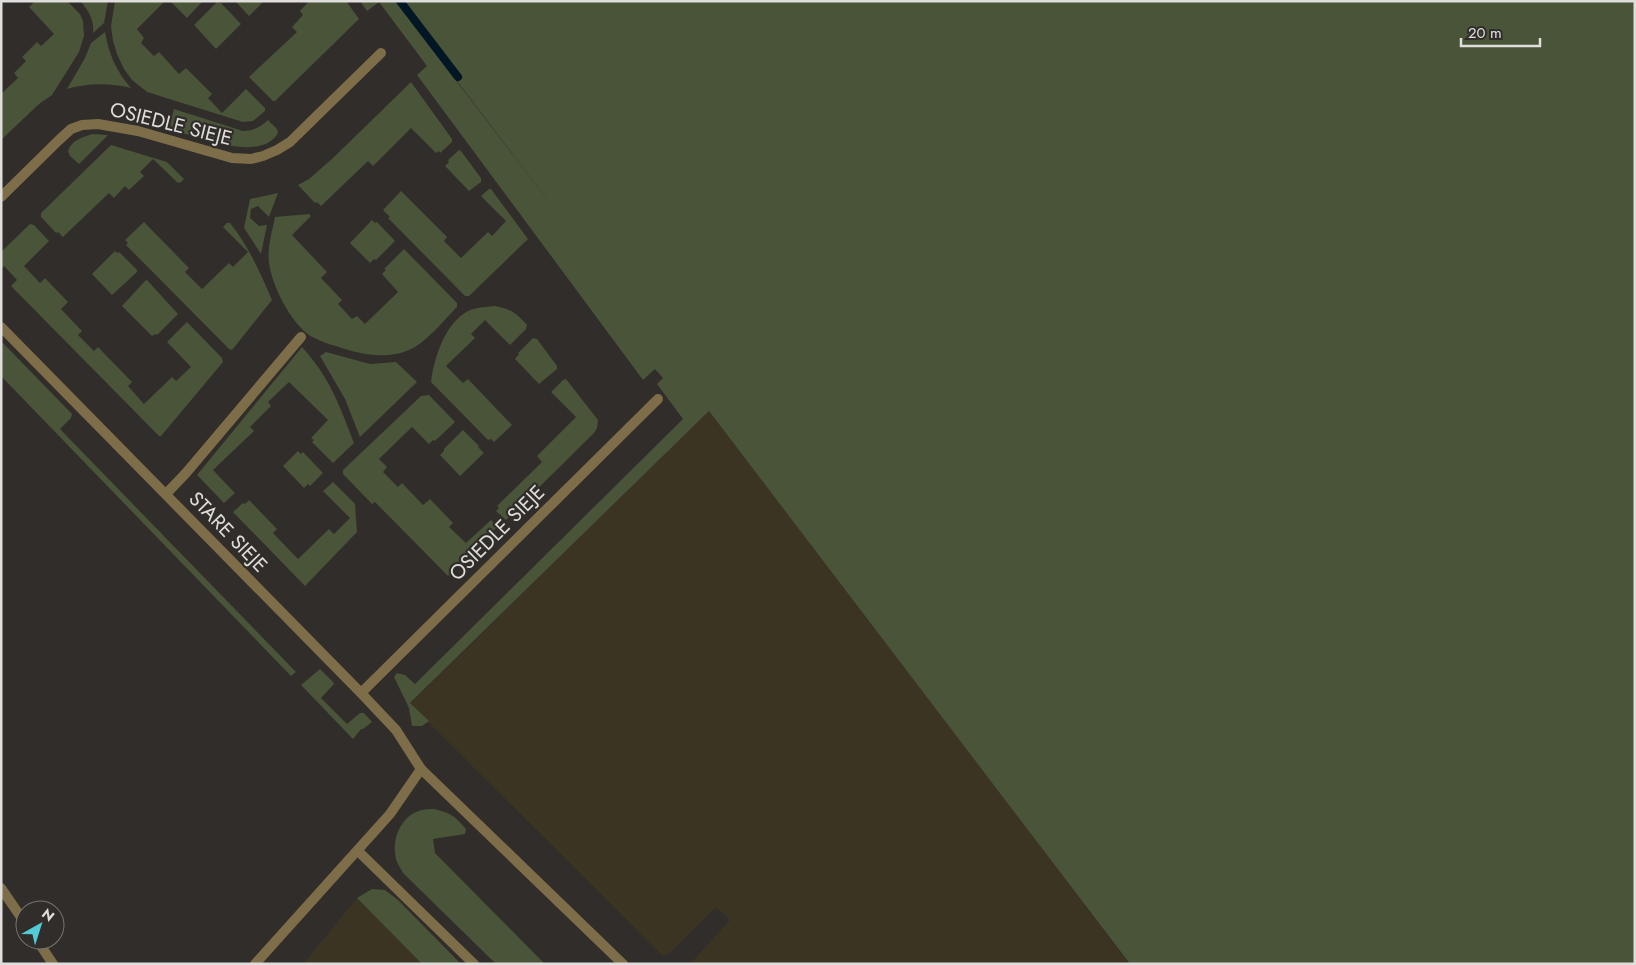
<svg xmlns="http://www.w3.org/2000/svg" width="1636" height="965" viewBox="0 0 1636 965" font-family="Jost,sans-serif">
<style>
.industrial{fill:#3c3423}
.green{fill:#4a5438}
.lines{fill:none;stroke-linecap:round;stroke-linejoin:round}
.stream{stroke:#021724;stroke-width:8}
.lane{stroke:#7d6d48;stroke-width:10}
.street{stroke:#7d6d48;stroke-width:10}
.labels{text-anchor:middle;dominant-baseline:central;stroke-width:4.5;stroke-linejoin:round;paint-order:stroke}
.street-label{font-size:20px;fill:#e0dedc;stroke:#302d2a}
</style>
<rect width="100%" height="100%" fill="#302d2a"/>
<path class="industrial" d="M 709,411 L 1019,818 L 1129,964 L 690,964 L 730,920 L 716,907 L 669,954 L 663,956 L 410,704 Z
M 357,898 L 422,964 L 303,964 Z"/>
<path class="green" d="M 35,1 L 67,1 L 80,14 L 83,21 L 84,36 L 79,52 L 52,95 L 39,104 L 1,140 L 1,94 L 18,78 L 14,73 L 26,61 L 22,57 L 37,42 L 41,46 L 54,34 L 29,7 Z
M 80,1 L 108,1 L 104,23 L 93,33 C 94,19 89,11 80,1 Z
M 115,1 L 165,1 L 137,29 L 144,38 L 141,43 L 154,56 L 159,52 L 179,74 L 186,68 L 212,94 L 208,98 L 222,113 L 246,89 L 265,108 L 265,111 L 253,121 L 243,122 L 147,92 L 132,80 L 124,69 L 117,54 L 113,41 L 111,26 Z
M 170,1 L 203,1 L 187,18 Z
M 235,1 L 264,1 L 249,16 Z
M 309,1 L 346,1 L 359,19 L 275,101 L 273,101 L 249,77 L 297,32 L 292,27 L 303,15 L 300,11 Z
M 360,1 L 395,1 L 569,228 L 396,1 L 1635,1 L 1635,964 L 1130,964 L 709,411 L 410,703 L 429,721 L 422,726 L 412,726 L 409,708 L 394,677 L 397,673 L 405,675 L 415,684 L 683,419 L 657,384 L 663,378 L 655,369 L 643,380 L 417,75 L 427,66 L 379,2 L 367,11 Z
M 217,2 L 221,3 L 241,24 L 216,49 L 194,25 Z
M 105,32 C 109,54 116,71 131,88 C 110,83 88,83 67,89 L 85,58 L 91,43 Z
M 411,82 L 452,139 L 452,142 L 440,153 L 439,151 L 436,153 L 411,128 L 373,166 L 368,161 L 321,206 L 317,202 L 315,203 L 298,185 L 309,179 L 333,158 Z
M 174,109 L 243,131 C 253,131 260,127 268,120 L 277,129 L 278,133 C 261,163 197,137 173,130 L 170,124 Z
M 92,134 L 108,135 L 79,164 L 70,156 L 68,151 C 72,140 81,138 92,134 Z
M 111,145 L 167,162 L 184,179 L 180,183 L 179,182 L 178,183 L 153,159 L 140,172 L 144,176 L 129,190 L 125,186 L 114,198 L 109,193 L 63,237 L 58,232 L 56,233 L 41,217 L 41,213 Z
M 459,150 L 461,151 L 481,178 L 481,182 L 469,191 L 445,166 L 449,162 L 448,160 Z
M 489,189 L 491,189 L 528,239 L 469,296 L 465,296 L 388,218 L 390,217 L 383,210 L 401,191 L 447,237 L 444,241 L 461,258 L 488,232 L 492,236 L 506,221 L 481,196 Z
M 278,193 L 269,217 L 258,206 L 251,209 L 250,218 L 259,226 L 267,225 L 261,254 L 244,228 L 250,199 Z
M 309,214 L 311,216 L 292,235 L 327,272 L 321,278 L 342,300 L 338,304 L 352,319 L 357,316 L 365,324 L 398,292 L 382,274 L 386,270 L 384,269 L 404,249 L 457,303 L 457,307 C 444,320 426,343 409,350 C 389,359 364,355 345,349 C 333,345 320,342 309,335 C 290,321 272,286 269,263 C 267,248 272,232 275,217 Z
M 372,220 L 375,223 L 377,222 L 395,241 L 376,260 L 374,259 L 370,263 L 350,243 Z
M 144,222 L 189,268 L 185,272 L 202,289 L 229,263 L 233,267 L 248,252 L 223,227 L 227,223 L 230,223 C 249,247 260,272 272,300 L 232,350 L 229,349 L 126,245 L 128,243 L 125,240 Z
M 30,224 L 34,225 L 49,241 L 24,266 L 40,283 L 45,278 L 68,302 L 61,309 L 82,331 L 78,335 L 94,351 L 98,347 L 132,382 L 128,386 L 144,404 L 172,377 L 176,381 L 191,367 L 167,342 L 187,322 L 222,358 L 223,362 L 161,436 L 159,436 L 11,286 L 17,280 L 4,266 L 1,269 L 1,252 Z
M 115,251 L 117,253 L 119,252 L 137,270 L 137,272 L 112,295 L 92,274 Z
M 147,280 L 178,314 L 157,335 L 156,334 L 152,336 L 122,306 L 145,281 Z
M 495,306 C 511,309 516,313 527,325 L 526,329 L 510,345 L 485,320 L 471,334 L 475,338 L 446,366 L 463,383 L 468,379 L 512,425 L 494,442 L 491,439 L 488,440 L 431,382 C 434,358 445,323 468,311 C 476,307 486,307 495,306 Z
M 533,338 L 537,339 L 557,366 L 557,369 L 539,384 L 515,359 L 519,354 L 518,353 Z
M 1,341 L 72,414 L 71,418 L 60,429 L 296,672 L 291,676 L 1,376 Z
M 302,347 C 330,378 339,404 354,443 L 333,463 L 312,442 L 314,440 L 311,438 L 328,420 L 289,382 L 268,402 L 271,406 L 250,427 L 254,431 L 213,470 L 235,493 L 224,503 L 197,475 Z
M 326,352 L 370,364 L 396,362 L 417,382 L 360,437 L 345,399 L 320,356 Z
M 566,379 L 598,420 L 597,428 L 594,433 L 506,520 L 496,511 L 499,508 L 497,506 L 542,462 L 537,456 L 576,417 L 551,392 L 563,380 Z
M 429,395 L 455,422 L 435,441 L 433,440 L 429,444 L 412,427 L 379,459 L 387,467 L 383,472 L 398,487 L 402,483 L 423,505 L 430,499 L 453,523 L 449,527 L 466,543 L 491,520 L 497,527 L 448,576 L 375,502 L 372,504 L 343,474 L 343,470 L 421,396 Z
M 463,430 L 479,446 L 478,447 L 484,453 L 460,476 L 440,455 L 444,451 L 444,449 Z
M 298,451 L 301,454 L 303,452 L 323,473 L 310,486 L 308,484 L 304,488 L 283,466 Z
M 333,482 L 355,504 L 357,532 L 305,586 L 233,512 L 243,503 L 245,504 L 249,500 L 277,529 L 273,533 L 298,559 L 329,529 L 334,534 L 350,518 L 323,491 Z
M 320,669 L 333,682 L 334,684 L 321,698 L 347,724 L 360,713 L 364,713 L 372,722 L 363,729 L 361,729 L 353,739 L 301,685 Z
M 434,809 C 451,813 455,816 466,829 L 465,834 L 433,839 L 435,853 L 545,964 L 496,964 L 403,873 C 401,868 397,864 396,859 C 391,839 401,815 422,810 C 425,809 430,809 434,809 Z
M 372,889 L 385,890 L 398,900 L 461,964 L 422,964 L 357,898 Z"/>
<g class="lines">
<path class="stream" d="M 400,1 L 458,77"/>
<path class="lane" d="M 421,769 L 623,964
M 358,851 L 474,964"/>
<path class="street" d="M 1,197 L 59,140 L 71,129 L 82,125 L 98,124 L 138,131 L 232,158 L 251,159 L 263,156 L 277,150 L 290,142 L 381,53
M 1,327 L 361,693 L 396,730 L 421,769 L 390,814 L 255,964
M 166,494 L 186,473 L 301,337
M 361,693 L 658,399
M 1,888 L 25,923
M 37,940 L 53,964"/>
</g>
<g class="labels">
<g class="street-label">
<text transform="translate(171 124) rotate(14)">OSIEDLE SIEJE</text>
<text transform="translate(228 532) rotate(46)">STARE SIEJE</text>
<text transform="translate(497 533) rotate(-45)">OSIEDLE SIEJE</text>
</g>
</g>
<rect width="1636" height="965" fill="none" stroke="#e0dedc" stroke-width="5"/>
<g transform="translate(40 925) rotate(39)"><circle r="24" fill="#302d2a" stroke="#767471"/>
<path d="M0-4L9 19L0 12L-9 19Z" fill="#52cbd7"/>
<text y="-8" font-size="14" font-weight="bold" text-anchor="middle" fill="#e0dedc">N</text>
</g>
<path d="M1461 38v8h79v-8" fill="none" stroke="#e0dedc" stroke-width="2.5"/>
<text x="1468" y="38" font-size="15" fill="#e0dedc" stroke="#302d2a" stroke-width="4" paint-order="stroke">20 m</text>
</svg>
